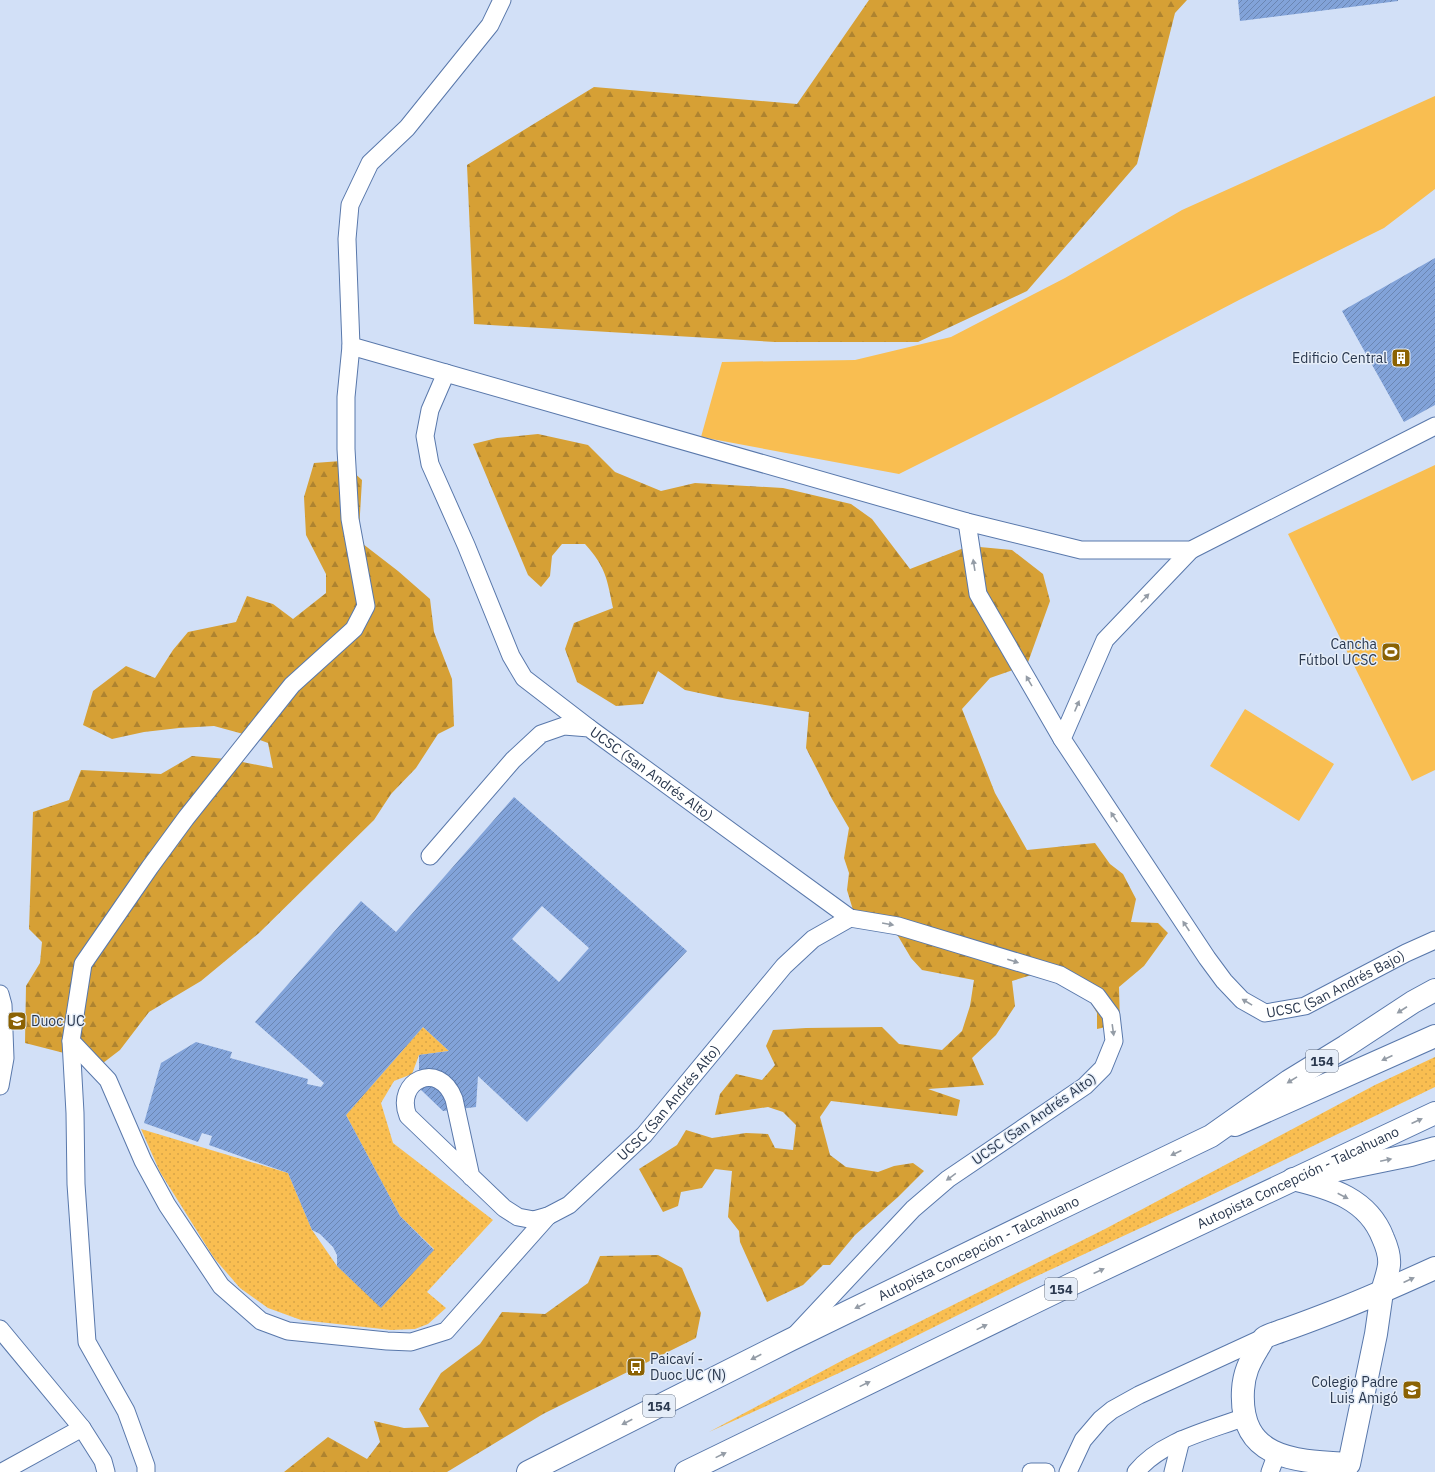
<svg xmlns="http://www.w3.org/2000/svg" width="1435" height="1472" viewBox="0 0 1435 1472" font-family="'IBM Plex Sans',sans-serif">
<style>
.grass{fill:url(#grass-dots)}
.forest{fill:url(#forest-firs)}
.green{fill:#f9be51}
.building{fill:url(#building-hatch);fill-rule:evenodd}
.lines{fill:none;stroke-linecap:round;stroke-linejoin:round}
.service-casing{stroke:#5978ab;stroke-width:19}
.minor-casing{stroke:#5978ab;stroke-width:24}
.primary-casing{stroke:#5978ab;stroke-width:24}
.trunk-casing{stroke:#5978ab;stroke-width:24}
.service{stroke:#fff;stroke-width:17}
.minor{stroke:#fff;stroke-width:22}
.primary{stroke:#fff;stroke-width:22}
.trunk{stroke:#fff;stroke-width:22}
.oneway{fill:#949ca6}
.labels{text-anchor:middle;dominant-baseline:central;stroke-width:3;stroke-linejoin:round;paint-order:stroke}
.shield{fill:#e5edf8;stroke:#626e81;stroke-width:1}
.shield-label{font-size:13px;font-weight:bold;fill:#2a384e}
.poi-label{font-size:14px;fill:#2a384e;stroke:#e5edf8;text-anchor:end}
.street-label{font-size:14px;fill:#2a384e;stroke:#e5edf8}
</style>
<defs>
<pattern id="grass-dots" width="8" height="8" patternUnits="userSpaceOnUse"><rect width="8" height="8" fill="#f9be51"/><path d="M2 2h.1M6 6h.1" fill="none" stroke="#d6a448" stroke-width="1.8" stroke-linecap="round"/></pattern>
<pattern id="forest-firs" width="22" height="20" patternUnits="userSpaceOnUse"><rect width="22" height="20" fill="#d6a035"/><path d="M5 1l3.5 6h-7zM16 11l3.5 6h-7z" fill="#ae832f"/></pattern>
<pattern id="building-hatch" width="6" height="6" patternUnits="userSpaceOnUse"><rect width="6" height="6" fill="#82a3d9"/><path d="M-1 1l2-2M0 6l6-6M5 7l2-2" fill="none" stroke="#6b86b2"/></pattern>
</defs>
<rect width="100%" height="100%" fill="#d2e0f7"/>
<path class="grass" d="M 423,1027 L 449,1051 L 419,1055 L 412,1074 L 394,1081 L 381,1103 L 393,1143 L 493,1220 L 427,1292 L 446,1308 L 428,1324 L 415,1329 L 391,1330 L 301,1320 L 268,1308 L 240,1288 L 214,1258 L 160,1172 L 141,1129 L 288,1173 L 312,1230 L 337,1266 L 381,1307 L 434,1249 L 400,1216 L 346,1115 Z
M 1435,1057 L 1435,1087 L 1201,1200 L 1024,1282 L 872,1358 L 709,1432 L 845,1359 L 1105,1229 L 1375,1085 Z"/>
<path class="forest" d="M 869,0 L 1187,0 L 1175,13 L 1137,164 L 1027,291 L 918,342 L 775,342 L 474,324 L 467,165 L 594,87 L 797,104 Z
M 538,434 L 588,445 L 615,472 L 661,491 L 695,483 L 783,488 L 851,504 L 872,519 L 910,569 L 969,546 L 1012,550 L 1043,574 L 1050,601 L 1027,665 L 990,678 L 962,709 L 995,793 L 1027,850 L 1095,843 L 1110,864 L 1123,874 L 1136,899 L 1131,922 L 1158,923 L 1168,933 L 1144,966 L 1119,987 L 1120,1024 L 1097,1029 L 1097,1013 L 1084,991 L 1044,971 L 1012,981 L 1015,1006 L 996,1035 L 972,1058 L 984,1085 L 928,1089 L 960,1100 L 957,1116 L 831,1101 L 820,1117 L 830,1155 L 846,1167 L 878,1172 L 894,1166 L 913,1163 L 924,1171 L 898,1197 L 855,1235 L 830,1265 L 823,1265 L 803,1285 L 767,1302 L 740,1242 L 739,1231 L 728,1217 L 732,1171 L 715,1169 L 702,1188 L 681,1192 L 678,1206 L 663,1212 L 639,1169 L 677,1145 L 686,1130 L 712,1138 L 746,1133 L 768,1134 L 775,1148 L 793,1150 L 796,1125 L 783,1112 L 768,1107 L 715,1115 L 720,1094 L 736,1074 L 762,1080 L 775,1065 L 766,1046 L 773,1030 L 806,1028 L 882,1027 L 899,1044 L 942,1050 L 962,1031 L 970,1006 L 974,980 L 922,970 L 911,958 L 898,936 L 878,914 L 853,910 L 847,890 L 849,873 L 844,858 L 849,828 L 832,799 L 806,748 L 809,712 L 727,699 L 685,690 L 658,671 L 643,704 L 616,706 L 577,682 L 565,649 L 574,623 L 613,608 C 607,579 606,567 585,544 L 562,544 L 552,556 L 550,576 L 541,587 L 528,575 L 473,444 L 497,438 Z
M 341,461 L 362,480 L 359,531 L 363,544 L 398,571 L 430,599 L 434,632 L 452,679 L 454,726 L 438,734 L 416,768 L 391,794 L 374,820 L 259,933 L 201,981 L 149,1012 L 120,1050 L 103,1063 L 25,1043 L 26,986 L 40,963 L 42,942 L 29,929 L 33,812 L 69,800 L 81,770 L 161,774 L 192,756 L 227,759 L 273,768 L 268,743 L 247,735 L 214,726 L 179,728 L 144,732 L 112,739 L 83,725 L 93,691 L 126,666 L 155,678 L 173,650 L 188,632 L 236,622 L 247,596 L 273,604 L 293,619 L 326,593 L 326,574 L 306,535 L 304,497 L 314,463 Z
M 658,1255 L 682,1268 L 701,1313 L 696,1338 L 543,1414 L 447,1472 L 284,1472 L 328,1437 L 367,1459 L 380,1442 L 374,1421 L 404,1428 L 429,1427 L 419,1409 L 441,1373 L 480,1344 L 502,1312 L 545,1314 L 588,1283 L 600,1256 Z"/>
<path class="green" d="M 1435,96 L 1435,189 L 1384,228 L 1239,300 L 1051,398 L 899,474 L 701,437 L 722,362 L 855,360 L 951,337 L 1065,278 L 1182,210 Z
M 1435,465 L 1435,770 L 1412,781 L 1288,534 Z
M 1245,709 L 1334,764 L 1299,821 L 1210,766 Z"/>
<path class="building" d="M 1238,0 L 1398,0 L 1398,1 L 1240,21 Z
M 1435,258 L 1435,405 L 1404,422 L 1342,311 Z
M 514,797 L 687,951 L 527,1122 L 478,1076 L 476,1107 L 443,1111 L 419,1088 L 419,1055 L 449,1051 L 423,1027 L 346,1115 L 400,1216 L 434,1250 L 381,1308 L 337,1266 L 337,1255 L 333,1247 L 320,1234 L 312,1230 L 288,1173 L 209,1145 L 212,1136 L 202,1133 L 198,1142 L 144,1123 L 161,1063 L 196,1042 L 232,1052 L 230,1058 L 308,1079 L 307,1084 L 321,1087 L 324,1083 L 255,1022 L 361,901 L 396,932 ZM 542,906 L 589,948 L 559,982 L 512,939 Z"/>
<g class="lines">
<defs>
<g id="service">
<path d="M 502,0 L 490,25 L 407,128 L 370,163 L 350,205 L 347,239 L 351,346 L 967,522 L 1081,550 L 1191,550 L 1435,426"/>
<path d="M 446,373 L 430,410 L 425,436 L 430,464 L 466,545 L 511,656 L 524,678 L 589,728"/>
<path d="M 967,522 L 978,594 L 1062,739"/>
<path id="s1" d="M 1191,550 L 1105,640 L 1062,739 L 1207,958 L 1224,981 L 1242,1000 L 1265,1013 L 1305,1006 L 1406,953 L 1435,940"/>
<path id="s2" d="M 430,856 L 513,760 L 541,734 L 564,726 L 589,728 L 850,918 L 898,926 L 1060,975 L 1097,996 L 1111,1015 L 1114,1041 L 1103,1068 L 1085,1086 L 948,1179 L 913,1209 L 796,1334"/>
<path d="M 0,994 L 3,1005 L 5,1058 L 0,1086"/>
<path d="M 71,1041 L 108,1080 L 143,1161 L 167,1205 L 221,1286 L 261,1321 L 288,1331 L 387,1341 L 411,1342 L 446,1331 L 548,1216"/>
<path id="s3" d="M 471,1177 L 454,1099 C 439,1059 394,1081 408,1116 L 504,1208 L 518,1217 L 534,1220 L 548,1216 L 569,1205 L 644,1135 L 784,966 L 813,939 L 850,918"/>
<path d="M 0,1329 L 82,1428 L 103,1461 L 106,1472"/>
<path d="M 2,1472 L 82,1428"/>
<path d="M 146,1472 L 146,1466 L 126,1411 L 87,1342 L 76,1184 L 75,1113 L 71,1041 L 83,964 L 150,867 L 186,818 L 292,685 L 354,629 L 366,606 L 350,519 L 346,449 L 346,397 L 351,346"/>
<path d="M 1031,1472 L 1046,1472"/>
<path d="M 1068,1472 L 1083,1440 L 1101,1419 L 1112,1410 L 1139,1395 L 1265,1337"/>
<path d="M 1136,1472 C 1161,1441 1208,1431 1245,1417"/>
<path d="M 1173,1472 L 1181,1440"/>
<path d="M 1270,1472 L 1277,1453"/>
</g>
<path id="minor" d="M 1382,1292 L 1376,1334 L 1349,1464 C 1295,1461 1239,1460 1243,1390 C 1244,1373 1249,1363 1258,1348 C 1260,1345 1262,1341 1264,1338 C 1268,1335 1276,1333 1281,1331 C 1299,1325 1317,1318 1335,1311 C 1369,1298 1402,1283 1435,1268"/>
<path id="primary" d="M 1235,1125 L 1435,1036"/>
<g id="trunk">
<path d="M 1328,1172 L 1411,1155 L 1435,1148"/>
<path d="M 1293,1179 C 1331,1188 1368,1199 1383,1238 C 1387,1247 1390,1256 1389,1265 C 1388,1274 1384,1283 1382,1292"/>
<path id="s4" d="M 528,1472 L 790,1340 L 1059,1209 L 1211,1136 L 1289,1081 L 1346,1046 L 1413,1002 L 1435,990"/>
<path id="s5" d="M 686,1472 L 1072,1284 L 1435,1113"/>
</g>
</defs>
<use href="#service" class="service-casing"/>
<use href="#minor" class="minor-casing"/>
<use href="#primary" class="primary-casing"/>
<use href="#trunk" class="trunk-casing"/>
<use href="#service" class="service"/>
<use href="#minor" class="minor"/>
<use href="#primary" class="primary"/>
<use href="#trunk" class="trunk"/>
</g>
<defs><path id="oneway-solid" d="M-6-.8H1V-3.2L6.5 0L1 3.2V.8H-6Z"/></defs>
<g class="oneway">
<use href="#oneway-solid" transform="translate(974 565) rotate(-99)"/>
<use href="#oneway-solid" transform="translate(1145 598) rotate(-46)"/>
<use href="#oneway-solid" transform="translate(1029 681) rotate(-120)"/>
<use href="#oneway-solid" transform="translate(1077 706) rotate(-67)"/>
<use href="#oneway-solid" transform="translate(1114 817) rotate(-124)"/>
<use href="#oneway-solid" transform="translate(888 924) rotate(10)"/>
<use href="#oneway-solid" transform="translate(1186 926) rotate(-124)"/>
<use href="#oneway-solid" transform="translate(1013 961) rotate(17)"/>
<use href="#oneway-solid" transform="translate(1247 1002) rotate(-149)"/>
<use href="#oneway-solid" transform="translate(1402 1010) rotate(147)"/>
<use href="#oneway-solid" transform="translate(1113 1030) rotate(82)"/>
<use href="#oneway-solid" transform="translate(1387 1058) rotate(156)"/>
<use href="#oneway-solid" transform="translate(1292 1080) rotate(148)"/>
<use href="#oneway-solid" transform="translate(1417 1121) rotate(-24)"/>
<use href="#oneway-solid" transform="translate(1176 1153) rotate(155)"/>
<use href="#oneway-solid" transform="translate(1386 1160) rotate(-12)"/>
<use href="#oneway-solid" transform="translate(951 1177) rotate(144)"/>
<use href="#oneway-solid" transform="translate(1343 1196) rotate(27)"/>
<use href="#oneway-solid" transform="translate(1099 1271) rotate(-25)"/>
<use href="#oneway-solid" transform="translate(1409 1280) rotate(-24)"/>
<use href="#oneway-solid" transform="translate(860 1306) rotate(154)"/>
<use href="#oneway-solid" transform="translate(982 1327) rotate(-26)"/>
<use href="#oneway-solid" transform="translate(756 1357) rotate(153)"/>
<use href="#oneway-solid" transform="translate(865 1384) rotate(-26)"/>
<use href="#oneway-solid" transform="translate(627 1422) rotate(153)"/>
<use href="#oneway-solid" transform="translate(721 1455) rotate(-26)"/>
</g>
<defs>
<symbol id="building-square" viewBox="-11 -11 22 22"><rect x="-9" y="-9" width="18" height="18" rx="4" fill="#8b6203" stroke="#e5edf8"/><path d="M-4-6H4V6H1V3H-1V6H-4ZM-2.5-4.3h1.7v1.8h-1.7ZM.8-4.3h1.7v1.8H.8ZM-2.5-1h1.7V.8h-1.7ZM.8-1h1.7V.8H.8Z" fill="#fff"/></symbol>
<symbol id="stadium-square" viewBox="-11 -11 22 22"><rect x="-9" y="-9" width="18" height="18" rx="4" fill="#8b6203" stroke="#e5edf8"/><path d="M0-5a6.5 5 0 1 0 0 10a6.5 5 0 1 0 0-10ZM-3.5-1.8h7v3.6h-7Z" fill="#fff"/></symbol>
<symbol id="university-square" viewBox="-11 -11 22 22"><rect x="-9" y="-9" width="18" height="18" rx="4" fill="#8b6203" stroke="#e5edf8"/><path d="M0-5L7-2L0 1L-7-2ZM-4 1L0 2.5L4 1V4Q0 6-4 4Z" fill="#fff"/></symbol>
<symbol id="bus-square" viewBox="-11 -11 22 22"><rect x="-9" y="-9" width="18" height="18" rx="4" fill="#8b6203" stroke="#e5edf8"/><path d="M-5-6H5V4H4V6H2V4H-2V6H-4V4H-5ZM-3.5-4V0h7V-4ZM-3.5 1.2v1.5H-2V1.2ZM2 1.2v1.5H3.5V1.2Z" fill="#fff"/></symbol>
<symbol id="school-square" viewBox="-11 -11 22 22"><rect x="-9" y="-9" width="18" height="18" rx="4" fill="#8b6203" stroke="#e5edf8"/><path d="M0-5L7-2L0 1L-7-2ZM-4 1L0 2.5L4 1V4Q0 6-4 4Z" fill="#fff"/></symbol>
</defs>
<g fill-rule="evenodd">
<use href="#building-square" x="1390" y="347" width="22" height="22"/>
<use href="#stadium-square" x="1380" y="641" width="22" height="22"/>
<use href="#university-square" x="6" y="1010" width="22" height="22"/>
<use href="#bus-square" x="625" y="1356" width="22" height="22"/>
<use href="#school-square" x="1401" y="1379" width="22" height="22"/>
</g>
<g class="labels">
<g class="shield">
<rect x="1306" y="1050" width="32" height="22" rx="3"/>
<rect x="1045" y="1278" width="32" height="22" rx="3"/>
<rect x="643" y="1395" width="32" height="22" rx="3"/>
</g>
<g class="shield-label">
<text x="1322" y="1061">154</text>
<text x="1061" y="1289">154</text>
<text x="659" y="1406">154</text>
</g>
<g class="poi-label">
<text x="1387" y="358">Edificio Central</text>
<text x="1377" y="644">Cancha<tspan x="1377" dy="16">Fútbol UCSC</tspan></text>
<text x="31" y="1021" text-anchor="start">Duoc UC</text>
<text x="650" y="1359" text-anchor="start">Paicaví -<tspan x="650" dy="16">Duoc UC (N)</tspan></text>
<text x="1398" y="1382">Colegio Padre<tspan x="1398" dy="16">Luis Amigó</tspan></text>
</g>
<g class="street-label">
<text stroke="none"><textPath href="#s2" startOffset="292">UCSC (San Andrés Alto)</textPath></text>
<text stroke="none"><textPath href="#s1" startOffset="653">UCSC (San Andrés Bajo)</textPath></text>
<text stroke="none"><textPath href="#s3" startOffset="514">UCSC (San Andrés Alto)</textPath></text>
<text transform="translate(1034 1119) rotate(-35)">UCSC (San Andrés Alto)</text>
<text stroke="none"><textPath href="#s5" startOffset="679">Autopista Concepción - Talcahuano</textPath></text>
<text stroke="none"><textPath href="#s4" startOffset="503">Autopista Concepción - Talcahuano</textPath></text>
</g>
</g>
</svg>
